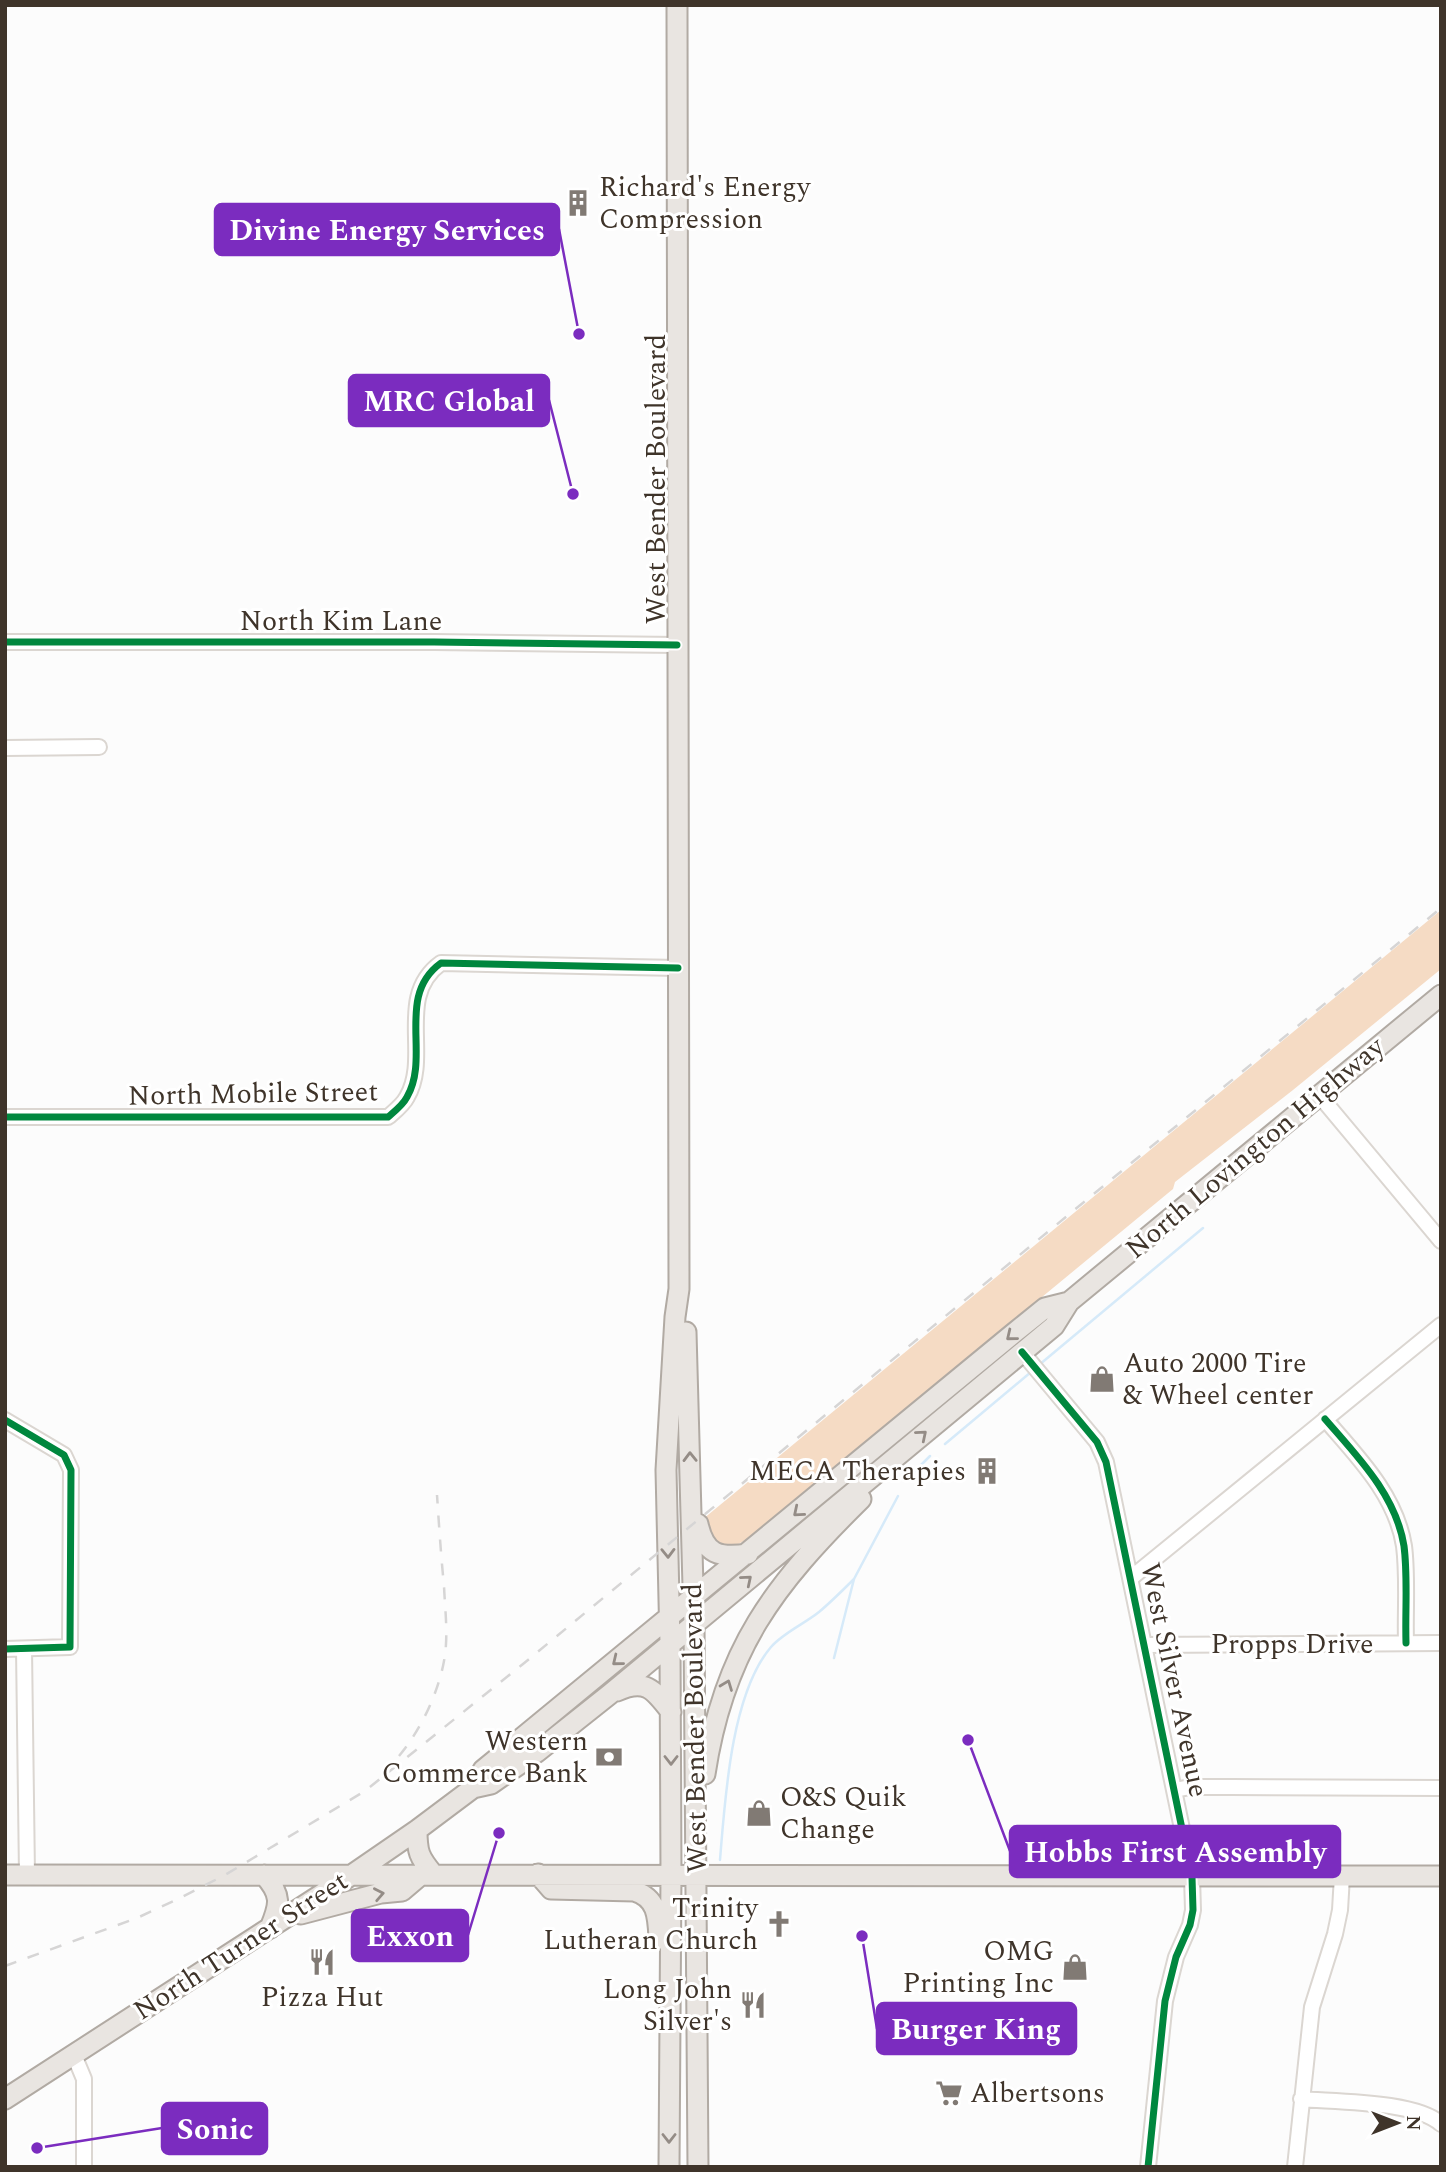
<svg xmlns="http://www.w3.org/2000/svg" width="1446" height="2172" viewBox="0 0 1446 2172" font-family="Spectral,serif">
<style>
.green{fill:#f5dbc4}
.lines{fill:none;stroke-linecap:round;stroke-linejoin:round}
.stream{stroke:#d6eaf9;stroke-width:2.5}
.minor-casing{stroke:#dbd6d1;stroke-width:18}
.major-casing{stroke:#b1aaa3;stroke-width:23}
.minor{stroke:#fff;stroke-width:14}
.major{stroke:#e9e5e1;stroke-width:19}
.rail{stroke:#d6d5d5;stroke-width:2.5;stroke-dasharray:12 12;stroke-linecap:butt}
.cycleway-casing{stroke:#fff;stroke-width:11}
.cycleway{stroke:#00873e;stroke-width:7}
.oneway{stroke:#948c86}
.labels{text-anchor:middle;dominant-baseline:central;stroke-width:6;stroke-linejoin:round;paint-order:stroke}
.poi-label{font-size:28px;fill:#3f342a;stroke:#fff;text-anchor:end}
.street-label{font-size:28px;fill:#3f342a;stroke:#fff}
.leader{fill:none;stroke:#7b2cbf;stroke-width:2.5}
.callout-dot{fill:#7b2cbf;stroke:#fff;stroke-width:2.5}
.callout{fill:#7b2cbf;stroke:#7b2cbf;stroke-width:2.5}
.callout-label{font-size:30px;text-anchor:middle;font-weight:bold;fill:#fff}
</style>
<rect width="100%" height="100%" fill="#fcfcfc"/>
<path class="green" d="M 1441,910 L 1441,969 L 1293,1090 L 1175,1182 L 1173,1189 L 751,1537 L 733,1547 L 711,1544 L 703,1519 Z"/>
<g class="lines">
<path class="stream" d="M 1039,1365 L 1203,1228
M 945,1444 L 1031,1372
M 914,1472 L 930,1456
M 834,1658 L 854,1579 L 898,1496
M 720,1860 C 725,1799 731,1694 771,1647 C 783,1633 804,1624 819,1612 C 831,1602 843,1590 854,1579"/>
<defs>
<path id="minor" d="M 5,642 L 434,642 L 677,645
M 5,748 L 99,747
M 1319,1095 L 1441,1241
M 5,1117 L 388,1117 C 395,1111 403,1105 407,1097 C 431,1056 395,996 441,963 L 678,968
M 1022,1352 L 1097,1442 L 1106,1462 L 1192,1877 L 1193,1910 L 1190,1925 L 1176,1957 L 1165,2001 L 1148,2167
M 1325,1419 C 1357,1456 1396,1495 1404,1546 C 1408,1577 1405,1611 1406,1643
M 5,1420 L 64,1455 L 71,1470 L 70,1647 L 5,1649
M 1131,1578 L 1441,1325
M 1144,1645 L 1441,1643
M 24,1649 L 27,1875
M 1175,1790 L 1190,1787 L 1231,1787 L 1441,1788
M 74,2055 L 84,2079 L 84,2167
M 1301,2099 C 1336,2102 1416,2101 1441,2124
M 1295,2167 L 1312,2007 L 1335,1934 L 1340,1910 L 1342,1876"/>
<path id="major" d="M 686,1332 L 694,1623 L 698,2167
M 698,1524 C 705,1555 719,1558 748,1554
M 617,1691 C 646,1678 654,1690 671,1712
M 705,1774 C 724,1649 774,1585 861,1499
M 473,1788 L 491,1784 L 537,1752 L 610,1694 L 1054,1326 L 1069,1302 L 1441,995
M 417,1830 C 417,1852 419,1857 433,1874
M 538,1874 L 551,1889 L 634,1891 C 658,1898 658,1918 659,1939
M 5,1875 L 1441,1876
M 264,1875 C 282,1895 280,1904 270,1928
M 301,1914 L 381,1893 L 402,1891 L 422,1874
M 5,2099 L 353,1874 L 417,1830 L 473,1788 L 483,1770 L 1014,1333 L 1045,1308 L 1069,1302
M 669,2167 L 671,1874 L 670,1643 L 666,1470 L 675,1317 L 679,1289 L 677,5"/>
</defs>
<use href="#minor" class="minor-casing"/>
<use href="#major" class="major-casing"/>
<use href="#minor" class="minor"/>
<use href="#major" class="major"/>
<path class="rail" d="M 399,1756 C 421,1730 440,1690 445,1655 C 448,1632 445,1609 444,1586 C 441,1556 439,1525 437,1495
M 5,1966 L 137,1918 L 182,1897 L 225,1875 L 365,1791 L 523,1664 L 1441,908"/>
<defs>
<path id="cycleway" d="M 5,642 L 434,642 L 677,645
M 5,1117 L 388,1117 C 395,1111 403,1105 407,1097 C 431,1056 395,996 441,963 L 678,968
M 1022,1352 L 1097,1442 L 1106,1462 L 1192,1877 L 1193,1910 L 1190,1925 L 1176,1957 L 1165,2001 L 1148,2167
M 1325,1419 C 1357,1456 1396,1495 1404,1546 C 1408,1577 1405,1611 1406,1643
M 5,1420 L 64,1455 L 71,1470 L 70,1647 L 5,1649"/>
</defs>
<use href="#cycleway" class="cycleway-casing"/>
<use href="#cycleway" class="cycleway"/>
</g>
<defs><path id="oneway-chevron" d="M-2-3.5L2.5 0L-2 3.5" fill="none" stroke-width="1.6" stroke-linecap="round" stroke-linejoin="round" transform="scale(1.75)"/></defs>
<g class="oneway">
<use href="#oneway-chevron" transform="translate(1011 1336) rotate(141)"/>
<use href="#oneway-chevron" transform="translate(922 1435) rotate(-40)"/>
<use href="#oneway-chevron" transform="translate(690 1457) rotate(-91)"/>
<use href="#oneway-chevron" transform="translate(798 1512) rotate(140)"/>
<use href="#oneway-chevron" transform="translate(668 1553) rotate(89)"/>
<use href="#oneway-chevron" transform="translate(747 1580) rotate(-40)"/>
<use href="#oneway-chevron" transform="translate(617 1661) rotate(141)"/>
<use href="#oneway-chevron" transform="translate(727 1685) rotate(-69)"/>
<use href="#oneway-chevron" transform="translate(671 1760) rotate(90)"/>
<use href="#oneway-chevron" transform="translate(379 1894) rotate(-11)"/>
<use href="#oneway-chevron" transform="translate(669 2138) rotate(90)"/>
</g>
<defs>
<symbol id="building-bare" viewBox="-9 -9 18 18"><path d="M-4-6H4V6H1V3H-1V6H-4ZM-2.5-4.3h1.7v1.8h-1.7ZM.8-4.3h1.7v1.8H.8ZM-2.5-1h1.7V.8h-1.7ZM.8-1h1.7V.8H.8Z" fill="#817a74" stroke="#fff" stroke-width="2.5" paint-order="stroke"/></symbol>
<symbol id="shop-bare" viewBox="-9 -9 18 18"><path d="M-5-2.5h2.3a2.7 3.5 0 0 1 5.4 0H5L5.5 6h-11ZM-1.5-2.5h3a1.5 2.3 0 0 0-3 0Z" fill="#817a74" stroke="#fff" stroke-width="2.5" paint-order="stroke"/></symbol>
<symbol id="bank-bare" viewBox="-9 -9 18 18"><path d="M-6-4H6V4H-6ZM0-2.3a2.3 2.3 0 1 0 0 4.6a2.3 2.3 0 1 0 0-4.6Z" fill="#817a74" stroke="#fff" stroke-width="2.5" paint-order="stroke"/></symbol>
<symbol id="church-bare" viewBox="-9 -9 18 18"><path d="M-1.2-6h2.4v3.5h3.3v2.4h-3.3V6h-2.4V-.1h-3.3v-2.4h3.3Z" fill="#817a74" stroke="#fff" stroke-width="2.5" paint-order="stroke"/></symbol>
<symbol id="restaurant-bare" viewBox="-9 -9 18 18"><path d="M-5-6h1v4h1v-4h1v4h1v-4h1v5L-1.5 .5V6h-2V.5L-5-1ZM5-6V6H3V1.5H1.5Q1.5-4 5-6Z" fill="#817a74" stroke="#fff" stroke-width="2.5" paint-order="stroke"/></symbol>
<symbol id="supermarket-bare" viewBox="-9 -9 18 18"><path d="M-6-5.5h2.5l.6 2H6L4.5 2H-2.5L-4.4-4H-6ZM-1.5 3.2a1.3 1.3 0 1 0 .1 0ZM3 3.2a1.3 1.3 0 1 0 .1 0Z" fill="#817a74" stroke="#fff" stroke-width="2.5" paint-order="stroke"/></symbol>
</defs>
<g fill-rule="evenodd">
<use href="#building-bare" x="559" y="184" width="38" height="38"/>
<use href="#shop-bare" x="1083" y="1360" width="38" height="38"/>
<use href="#building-bare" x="968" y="1452" width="38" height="38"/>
<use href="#bank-bare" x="590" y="1738" width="38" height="38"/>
<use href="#shop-bare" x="740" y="1794" width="38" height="38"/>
<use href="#church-bare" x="760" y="1905" width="38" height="38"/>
<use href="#restaurant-bare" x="303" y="1943" width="38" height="38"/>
<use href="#shop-bare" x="1056" y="1948" width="38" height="38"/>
<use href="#restaurant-bare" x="734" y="1986" width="38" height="38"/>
<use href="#supermarket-bare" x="930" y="2074" width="38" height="38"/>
</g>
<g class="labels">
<g class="poi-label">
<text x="599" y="187" text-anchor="start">Richard's Energy<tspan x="599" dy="32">Compression</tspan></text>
<text x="1123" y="1363" text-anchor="start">Auto 2000 Tire<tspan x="1123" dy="32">&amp; Wheel center</tspan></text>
<text x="966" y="1471">MECA Therapies</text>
<text x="588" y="1741">Western<tspan x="588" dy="32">Commerce Bank</tspan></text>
<text x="780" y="1797" text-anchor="start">O&amp;S Quik<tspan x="780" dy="32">Change</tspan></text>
<text x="758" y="1908">Trinity<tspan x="758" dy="32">Lutheran Church</tspan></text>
<text x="1054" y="1951">OMG<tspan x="1054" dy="32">Printing Inc</tspan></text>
<text x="732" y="1989">Long John<tspan x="732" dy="32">Silver's</tspan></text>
<text x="322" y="1997" text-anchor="middle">Pizza Hut</text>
<text x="970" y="2093" text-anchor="start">Albertsons</text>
</g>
<g class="street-label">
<text transform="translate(656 479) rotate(-90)">West Bender Boulevard</text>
<text x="341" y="621">North Kim Lane</text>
<text transform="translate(253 1094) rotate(-1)">North Mobile Street</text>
<text transform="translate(1255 1148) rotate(-40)">North Lovington Highway</text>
<text x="1292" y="1644">Propps Drive</text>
<text transform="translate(1174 1680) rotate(78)">West Silver Avenue</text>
<text transform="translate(695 1728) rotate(-91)">West Bender Boulevard</text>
<text transform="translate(241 1946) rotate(-33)">North Turner Street</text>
</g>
</g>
<path class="leader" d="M579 334L559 229M573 494L549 400M968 1740L1010 1851M499 1833L468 1935M862 1936L877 2029M37 2148L162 2128"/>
<g class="callout-dot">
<circle cx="579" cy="334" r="7"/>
<circle cx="573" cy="494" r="7"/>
<circle cx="968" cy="1740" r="7"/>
<circle cx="499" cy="1833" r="7"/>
<circle cx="862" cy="1936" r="7"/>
<circle cx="37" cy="2148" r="7"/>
</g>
<g class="callout">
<rect x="215" y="204" width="344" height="51" rx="7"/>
<rect x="349" y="375" width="200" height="51" rx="7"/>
<rect x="1010" y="1826" width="330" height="51" rx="7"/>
<rect x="352" y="1910" width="116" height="51" rx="7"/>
<rect x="877" y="2003" width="199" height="51" rx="7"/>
<rect x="162" y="2103" width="105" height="51" rx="7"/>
</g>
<g class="callout-label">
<text x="387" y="240">Divine Energy Services</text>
<text x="449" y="411">MRC Global</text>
<text x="1175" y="1862">Hobbs First Assembly</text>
<text x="410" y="1946">Exxon</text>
<text x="976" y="2039">Burger King</text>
<text x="215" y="2139">Sonic</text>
</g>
<rect width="1446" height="2172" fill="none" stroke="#3f342a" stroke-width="14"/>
<g transform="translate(1397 2123) rotate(90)" stroke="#ffffff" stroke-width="5" paint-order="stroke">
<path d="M0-5L12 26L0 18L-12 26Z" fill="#3f342a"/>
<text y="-10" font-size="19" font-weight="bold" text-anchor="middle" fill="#3f342a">N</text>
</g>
</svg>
